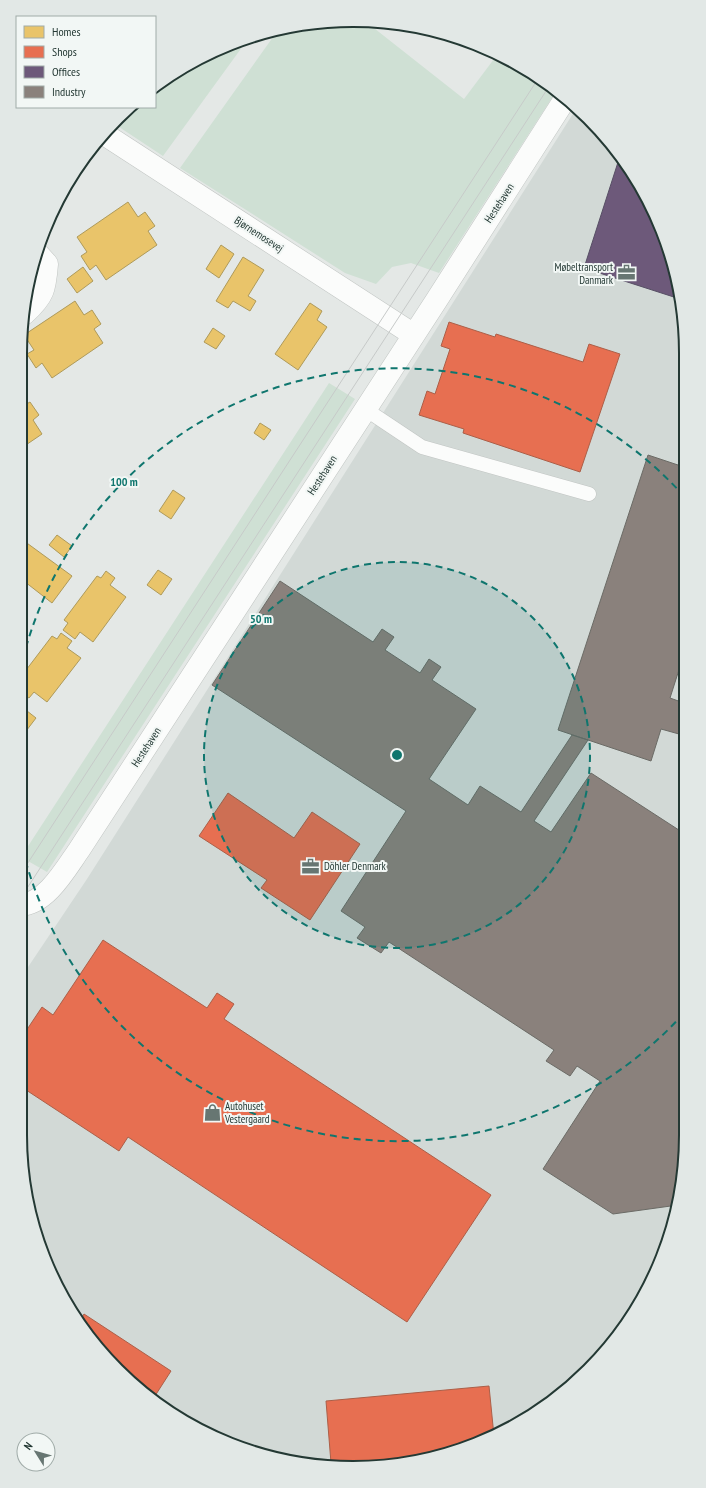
<svg xmlns="http://www.w3.org/2000/svg" width="706" height="1488" viewBox="0 0 706 1488" font-family="'PT Sans Narrow',sans-serif">
<style>
.built{fill:#d2d9d6}
.green{fill:#cfe0d4}
.homes{fill:#e9c46a;stroke:#ae9a5a}
.shops{fill:#e76f51;stroke:#ac5f48}
.offices{fill:#6d597a;stroke:#574f65}
.industry{fill:#8a817c;stroke:#6b6b66}
.lines{fill:none;stroke-linecap:round;stroke-linejoin:round}
.lane-casing{stroke:#c1c5c3;stroke-width:15}
.street-casing{stroke:#c1c5c3;stroke-width:23}
.lane{stroke:#fbfcfb;stroke-width:14}
.street{stroke:#fbfcfb;stroke-width:22}
.tram{stroke:#c7cac9;stroke-width:1}
.ring{fill:none;stroke:#0f766e;stroke-width:2;stroke-dasharray:7 5}
.labels{text-anchor:middle;dominant-baseline:central;stroke-width:4;stroke-linejoin:round;paint-order:stroke}
.street-label{font-size:11px;fill:#243934;stroke:#f2f7f5}
.poi-label{font-size:11px;fill:#243934;stroke:#f2f7f5;text-anchor:start}
.rim{fill:none;stroke:#243934;stroke-width:2}
.centre{fill:#0f766e;stroke:#f2f7f5;stroke-width:2}
.ring-label{font-size:12px;text-anchor:middle;font-weight:bold;fill:#0f766e;stroke:#f2f7f5;stroke-width:4;stroke-linejoin:round;paint-order:stroke}
</style>
<rect width="100%" height="100%" fill="#e4e8e6"/>
<path class="built" d="M 576,109 L 617,150 L 661,225 L 683,309 L 686,1135 L 680,1200 L 661,1263 L 630,1320 L 589,1370 L 500,1434 L 396,1465 L 288,1462 L 186,1423 L 133,1385 L 89,1338 L 38,1242 L 20,1135 L 20,979 L 87,879 Z"/>
<path class="green" d="M 353,20 L 365,21 L 464,99 L 497,55 L 557,90 L 439,273 L 411,263 L 392,267 L 376,284 L 345,273 L 180,168 L 278,30 L 288,26 Z
M 248,39 L 163,156 L 113,123 L 130,107 L 155,107 L 155,87 C 181,66 216,48 248,39 Z
M 329,383 L 355,399 L 47,872 L 21,857 Z"/>
<path class="homes" d="M 128,202 L 138,217 L 145,212 L 155,226 L 148,231 L 157,245 L 106,280 L 96,265 L 90,270 L 81,256 L 87,252 L 77,237 Z
M 221,245 L 234,254 L 219,278 L 206,269 Z
M 243,257 L 264,270 L 248,296 L 256,301 L 250,311 L 233,301 L 228,308 L 216,301 Z
M 83,267 L 93,281 L 77,293 L 67,279 Z
M 75,301 L 84,315 L 92,310 L 101,324 L 94,329 L 103,343 L 52,378 L 42,363 L 36,368 L 27,354 L 34,350 L 24,335 Z
M 310,303 L 322,311 L 317,320 L 327,327 L 298,370 L 275,354 Z
M 213,328 L 225,336 L 216,349 L 204,342 Z
M 20,402 L 23,406 L 30,402 L 39,415 L 33,420 L 42,434 L 20,449 Z
M 260,423 L 271,430 L 264,440 L 254,433 Z
M 173,490 L 185,498 L 171,519 L 159,511 Z
M 57,535 L 72,546 L 64,557 L 49,545 Z
M 20,538 L 72,576 L 52,603 L 20,578 Z
M 158,570 L 172,579 L 161,595 L 147,585 Z
M 106,571 L 115,578 L 110,585 L 126,597 L 93,642 L 80,632 L 75,639 L 63,630 L 68,623 L 64,620 L 97,576 L 101,578 Z
M 61,633 L 72,641 L 67,648 L 81,658 L 47,702 L 34,692 L 29,698 L 20,692 L 20,688 L 23,684 L 20,682 L 20,678 L 52,636 L 57,639 Z
M 20,696 L 27,701 L 22,707 L 36,718 L 20,739 Z"/>
<path class="shops" d="M 449,322 L 495,337 L 496,334 L 583,362 L 589,344 L 620,354 L 580,472 L 463,433 L 464,429 L 419,415 L 427,391 L 435,394 L 450,349 L 441,346 Z
M 228,793 L 294,838 L 312,812 L 360,844 L 310,920 L 261,888 L 267,880 L 199,836 Z
M 103,940 L 207,1008 L 217,993 L 234,1004 L 224,1019 L 491,1195 L 407,1322 L 128,1137 L 119,1151 L 20,1086 L 20,1040 L 42,1007 L 53,1015 Z
M 84,1314 L 171,1371 L 153,1399 L 133,1385 L 89,1338 L 80,1321 Z
M 489,1386 L 494,1436 L 396,1465 L 331,1463 L 326,1401 Z"/>
<path class="offices" d="M 620,156 L 661,225 L 680,299 L 584,268 Z"/>
<path class="industry" d="M 648,455 L 684,467 L 684,654 L 670,698 L 684,703 L 685,717 L 679,734 L 661,729 L 651,761 L 558,730 Z
M 280,581 L 373,642 L 382,629 L 394,637 L 385,650 L 420,673 L 429,659 L 441,667 L 432,680 L 476,709 L 429,779 L 468,805 L 480,786 L 521,812 L 572,735 L 588,740 L 534,821 L 551,832 L 591,773 L 685,834 L 686,1135 L 678,1205 L 613,1214 L 543,1169 L 600,1081 L 577,1066 L 570,1076 L 546,1061 L 554,1050 L 389,942 L 381,953 L 357,938 L 365,927 L 341,911 L 406,811 L 212,685 Z"/>
<g class="lines">
<defs>
<path id="lane" d="M 365,409 L 422,447 L 589,494"/>
<path id="street" d="M 104,134 L 414,335
M 24,314 C 44,296 45,289 47,264 L 37,253
M 20,905 C 46,904 65,870 79,850 L 436,301 L 565,99"/>
</defs>
<use href="#lane" class="lane-casing"/>
<use href="#street" class="street-casing"/>
<use href="#lane" class="lane"/>
<use href="#street" class="street"/>
<path class="tram" d="M 20,875 L 538,79
M 20,899 L 550,85"/>
</g>
<circle cx="397" cy="755" r="193" fill="#0f766e" fill-opacity=".12"/>
<g class="ring">
<circle cx="397" cy="755" r="193"/>
<path d="M684 1013A386 386 0 0 1 20 839M20 671A386 386 0 0 1 682 494"/>
</g>
<defs>
<symbol id="office-bare" viewBox="-9 -9 18 18"><path d="M-6-3h4V-5.5h4V-3h4V5H-6ZM-1-4.5V-3h2v-1.5ZM-6 0V1H6V0Z" fill="#677672" stroke="#f2f7f5" stroke-width="2.5" paint-order="stroke"/></symbol>
<symbol id="shop-bare" viewBox="-9 -9 18 18"><path d="M-5-2.5h2.3a2.7 3.5 0 0 1 5.4 0H5L5.5 6h-11ZM-1.5-2.5h3a1.5 2.3 0 0 0-3 0Z" fill="#677672" stroke="#f2f7f5" stroke-width="2.5" paint-order="stroke"/></symbol>
</defs>
<g fill-rule="evenodd">
<use href="#office-bare" x="614" y="260" width="25" height="25"/>
<use href="#office-bare" x="298" y="854" width="25" height="25"/>
<use href="#shop-bare" x="200" y="1100" width="25" height="25"/>
</g>
<g class="labels">
<g class="street-label">
<text transform="translate(499 203) rotate(-57)">Hestehaven</text>
<text transform="translate(259 234) rotate(33)">Bjørnemosevej</text>
<text transform="translate(322 475) rotate(-57)">Hestehaven</text>
<text transform="translate(146 747) rotate(-57)">Hestehaven</text>
</g>
<g class="poi-label">
<text x="613" y="267" text-anchor="end">Møbeltransport<tspan x="613" dy="13">Danmark</tspan></text>
<text x="324" y="866">Döhler Denmark</text>
<text x="225" y="1106">Autohuset<tspan x="225" dy="13">Vestergaard</tspan></text>
</g>
</g>
<path d="M0 0H706V1488H0ZM353 27H353A326 326 0 0 1 679 353V1135A326 326 0 0 1 353 1461H353A326 326 0 0 1 27 1135V353A326 326 0 0 1 353 27Z" fill="#e2e8e6" fill-rule="evenodd"/>
<path class="rim" d="M353 27H353A326 326 0 0 1 679 353V1135A326 326 0 0 1 353 1461H353A326 326 0 0 1 27 1135V353A326 326 0 0 1 353 27Z"/>
<circle cx="397" cy="755" r="6" class="centre"/>
<g class="ring-label">
<text x="124" y="486">100 m</text>
<text x="261" y="623">50 m</text>
</g>
<rect x="16" y="16" width="140" height="92" fill="#f2f7f5" stroke="#a0aba8"/>
<rect x="24" y="26" width="20" height="12" fill="#e9c46a" stroke="#a0aba8"/>
<text x="52" y="36" font-size="12" fill="#243934">Homes</text>
<rect x="24" y="46" width="20" height="12" fill="#e76f51" stroke="#a0aba8"/>
<text x="52" y="56" font-size="12" fill="#243934">Shops</text>
<rect x="24" y="66" width="20" height="12" fill="#6d597a" stroke="#a0aba8"/>
<text x="52" y="76" font-size="12" fill="#243934">Offices</text>
<rect x="24" y="86" width="20" height="12" fill="#8a817c" stroke="#a0aba8"/>
<text x="52" y="96" font-size="12" fill="#243934">Industry</text>
<g transform="translate(36 1452) rotate(307)"><circle r="19" fill="#f2f7f5" stroke="#a0aba8"/>
<path d="M0-3L7 15L0 10L-7 15Z" fill="#677672"/>
<text y="-6" font-size="11" font-weight="bold" text-anchor="middle" fill="#243934">N</text>
</g>
</svg>
